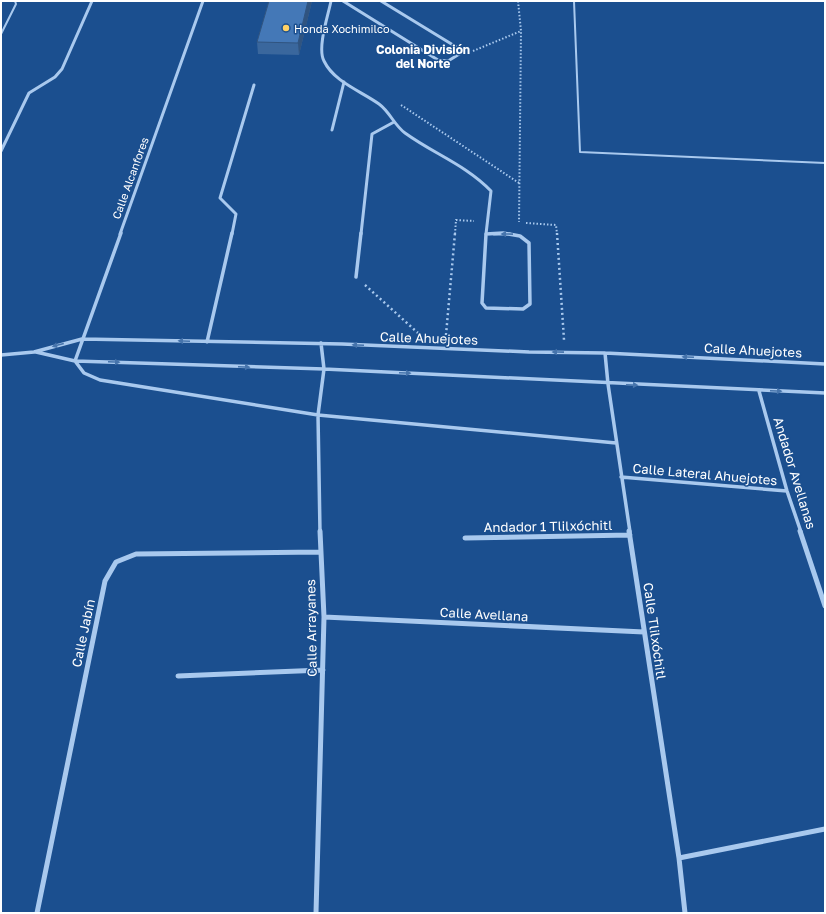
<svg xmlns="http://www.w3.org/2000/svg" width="826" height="914" viewBox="0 0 826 914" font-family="'Golos Text',sans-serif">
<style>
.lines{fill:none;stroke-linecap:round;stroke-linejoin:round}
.path-far1{stroke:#a9c9ee;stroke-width:2;stroke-dasharray:1.5 2;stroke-linecap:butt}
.path{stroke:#a9c9ee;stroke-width:2.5;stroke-dasharray:2 3;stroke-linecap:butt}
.service{stroke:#a9c9ee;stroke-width:2}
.minor-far2{stroke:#a9c9ee;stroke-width:3}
.minor-far1{stroke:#a9c9ee;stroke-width:3.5}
.minor{stroke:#a9c9ee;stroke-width:5}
.wall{fill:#3a679d}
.shaded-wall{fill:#305480}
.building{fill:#4478b7;stroke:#305480}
.oneway{fill:#4674ac}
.poi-dot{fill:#ffd166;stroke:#1b4f8f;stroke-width:1.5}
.labels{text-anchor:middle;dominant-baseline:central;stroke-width:3;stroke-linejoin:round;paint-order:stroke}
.far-poi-label{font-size:11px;fill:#fff;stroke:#1b4f8f;text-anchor:start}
.far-street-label{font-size:11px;fill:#fff;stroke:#1b4f8f}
.far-neighbourhood-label{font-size:12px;font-weight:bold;fill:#fff;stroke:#1b4f8f}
.street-label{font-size:13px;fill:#fff;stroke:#1b4f8f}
</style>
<rect width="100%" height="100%" fill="#1b4f8f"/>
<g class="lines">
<path class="path-far1" d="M 518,1 L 521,31 L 519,222
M 473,51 L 521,31
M 401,105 L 519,183
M 526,223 L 556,225 L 557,234
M 455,234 L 456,220 L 474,221"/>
<path class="path" d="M 557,233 L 564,340
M 365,285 L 418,333
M 446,335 L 455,233"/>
<path class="service" d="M 574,1 L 580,152 L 825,163
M 1,34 L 16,4 L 15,1"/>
<path class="minor-far2" d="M 331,1 C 328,16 317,48 324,61 C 334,82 361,91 379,104 C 390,112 394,125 405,133 C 434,154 466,165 491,191 L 486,234
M 343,1 L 438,60 L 448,61 L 461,53 L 458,48 L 381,1
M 332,130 L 344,82
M 1,151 L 29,93 L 55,77 L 62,69 L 92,1
M 120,234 L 203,1
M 232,234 L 236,214 L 220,198 L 254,85
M 361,234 L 372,134 L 394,122
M 494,234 L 510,234"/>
<path class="minor-far1" d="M 503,233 L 520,236 L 529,243 L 530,304 L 523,309 L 486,308 L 482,303 L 486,234 Z
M 356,277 L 361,233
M 207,342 L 232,233
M 36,352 L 75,361 L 324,369 L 825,393
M 605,353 L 608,384 L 630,532
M 1,355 L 34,352 L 82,339 L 342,344 L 529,352 L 605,353 L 825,364
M 75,361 L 84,373 L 100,380 L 318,415 L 616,443
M 75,361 L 121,233
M 759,391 L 787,491 L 801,532
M 621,477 L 787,491
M 320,532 L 318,415 L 324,369 L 321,343"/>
<path class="minor" d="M 629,531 L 679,858 L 685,913
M 800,531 L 825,606
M 465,538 L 630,535
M 324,617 L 644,632
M 178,676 L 323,670
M 679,858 L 825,829
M 37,913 L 105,581 L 116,562 L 136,554 L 320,552
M 316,913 L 324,617 L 320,531"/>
</g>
<path class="wall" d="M 269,1 L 312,1 L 299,55 L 258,54 L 257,42 Z"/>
<path class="shaded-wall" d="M 308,1 L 312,1 L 299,55 L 298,43 Z"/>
<path class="building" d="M 269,1 L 308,1 L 298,43 L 257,42 Z"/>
<defs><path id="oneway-solid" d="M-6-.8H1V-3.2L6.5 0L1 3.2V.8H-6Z"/></defs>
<g class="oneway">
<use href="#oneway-solid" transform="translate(507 234) rotate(-179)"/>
<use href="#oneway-solid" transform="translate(184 341) rotate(-178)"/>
<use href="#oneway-solid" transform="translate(58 345) rotate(165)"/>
<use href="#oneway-solid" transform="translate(358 345) rotate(-178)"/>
<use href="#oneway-solid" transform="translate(558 352) rotate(-179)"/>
<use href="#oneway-solid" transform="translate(688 357) rotate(-177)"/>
<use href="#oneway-solid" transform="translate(114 362) rotate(2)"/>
<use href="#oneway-solid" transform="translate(244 367) rotate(2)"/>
<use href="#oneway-solid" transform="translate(405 373) rotate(3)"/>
<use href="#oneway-solid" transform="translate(632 385) rotate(3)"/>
<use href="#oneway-solid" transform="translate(776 391) rotate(2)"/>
</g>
<circle class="poi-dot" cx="286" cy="28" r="4"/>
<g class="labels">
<g class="far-poi-label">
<text x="294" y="28">Honda Xochimilco</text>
</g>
<g class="far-street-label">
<text transform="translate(130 178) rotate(-70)">Calle Alcanfores</text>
</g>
<g class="far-neighbourhood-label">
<text x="423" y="49">Colonia División<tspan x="423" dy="14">del Norte</tspan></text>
</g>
<g class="street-label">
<text transform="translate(429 338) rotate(2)">Calle Ahuejotes</text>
<text transform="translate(753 350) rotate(3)">Calle Ahuejotes</text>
<text transform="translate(795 473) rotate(73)">Andador Avellanas</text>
<text transform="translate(705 474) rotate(5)">Calle Lateral Ahuejotes</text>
<text transform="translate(548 526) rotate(-1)">Andador 1 Tlilxóchitl</text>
<text transform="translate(484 614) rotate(3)">Calle Avellana</text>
<text transform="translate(311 628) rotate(-91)">Calle Arrayanes</text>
<text transform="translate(655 631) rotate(82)">Calle Tlilxóchitl</text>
<text transform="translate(83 633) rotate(-78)">Calle Jabín</text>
</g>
</g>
<rect width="826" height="914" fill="none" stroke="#ffffff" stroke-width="4"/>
</svg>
